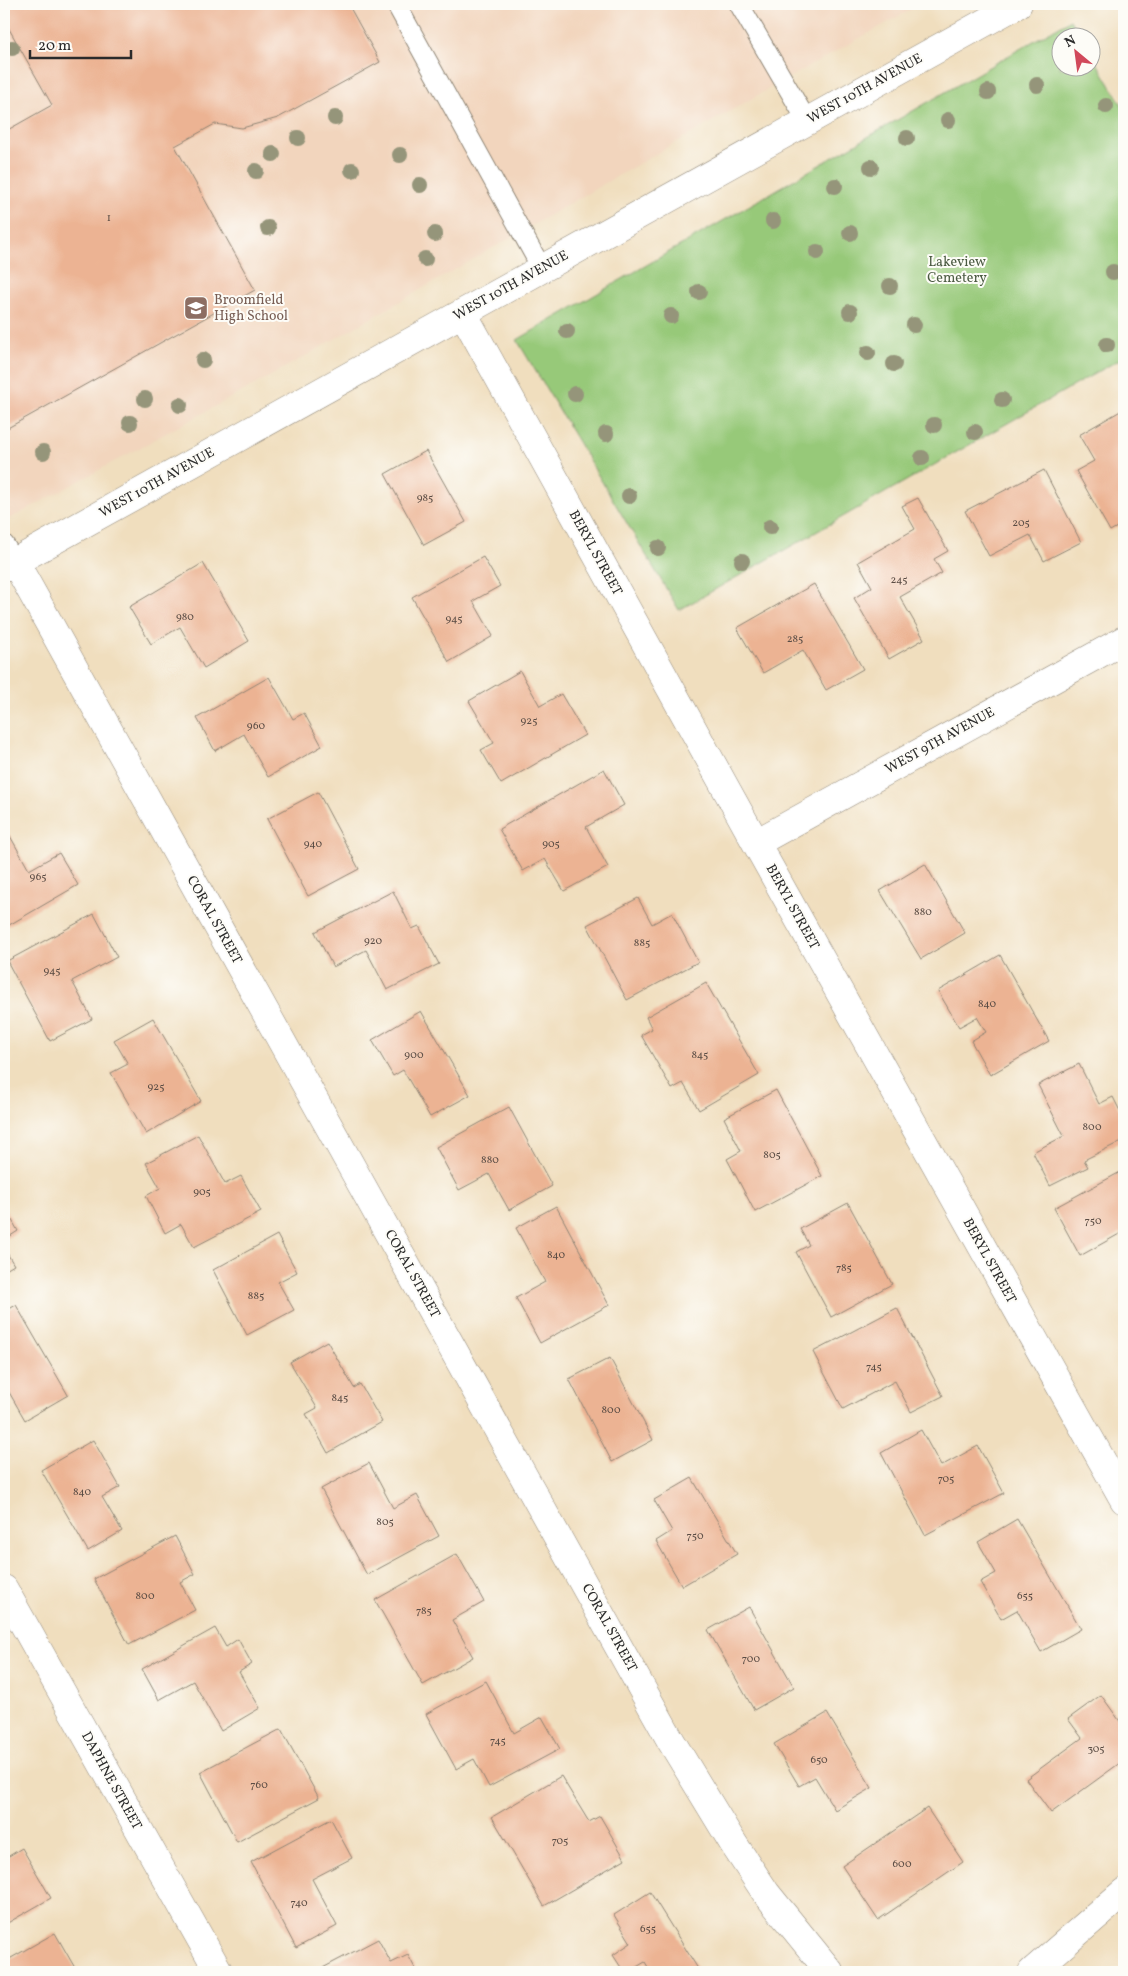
<svg xmlns="http://www.w3.org/2000/svg" width="1128" height="1976" viewBox="0 0 1128 1976" font-family="Vollkorn,serif">
<style>
.built{fill:#f2d5bd}
.green{fill:#97c979;stroke:#617a52}
.building{fill:#ecb393}
.lines{fill:none;stroke-linecap:round;stroke-linejoin:round}
.lane-casing{stroke:#8e8474;stroke-width:21}
.street-casing{stroke:#8e8474;stroke-width:29}
.lane{stroke:#fff;stroke-width:19}
.street{stroke:#fff;stroke-width:28}
.tree{fill:#95957a}
.labels{text-anchor:middle;dominant-baseline:central;stroke-width:4;stroke-linejoin:round;paint-order:stroke}
.number-label{font-size:11px;fill:#5b4d45}
.street-label{font-size:14px;fill:#2b2b2b;stroke:#fdfcf7}
.park-label{font-size:14px;fill:#4b5a42;stroke:#fdfcf7}
.education-label{font-size:14px;fill:#785e54;stroke:#fdfcf7;text-anchor:start}
</style>
<rect width="100%" height="100%" fill="#fdfcf7"/>
<filter id="ink" filterUnits="userSpaceOnUse"><feTurbulence type="fractalNoise" baseFrequency=".02" numOctaves="2"/><feDisplacementMap in="SourceGraphic" scale="10" xChannelSelector="R" yChannelSelector="G"/><feConvolveMatrix kernelMatrix="1 2 1 2 8 2 1 2 1" color-interpolation-filters="sRGB"/></filter>
<filter id="wash" filterUnits="userSpaceOnUse"><feTurbulence type="fractalNoise" baseFrequency=".0096" numOctaves="4" result="noise"/><feDisplacementMap in="SourceGraphic" scale="20" xChannelSelector="R" yChannelSelector="G"/><feGaussianBlur stdDeviation="1.12" result="paint"/><feColorMatrix in="noise" values="0 0 0 0 0 0 0 0 0 0 0 0 0 0 0 0 0 1.4 0 .05"/><feComposite in="paint" operator="in"/></filter>
<g filter="url(#wash)">
<rect width="100%" height="100%" fill="#f0debe"/>
<path class="built" d="M 4,4 L 921,4 L 765,91 L 274,374 L 4,522 Z"/>
<path class="green" d="M 1070,20 L 1081,37 L 1060,38 L 1060,68 L 1090,68 L 1091,53 L 1124,108 L 1124,357 L 679,610 L 517,340 Z"/>
<g id="blocks">
<path class="building" d="M 4,4 L 348,4 L 380,62 L 278,118 L 242,128 L 215,124 L 175,146 L 255,290 L 4,430 L 4,132 L 52,105 L 4,20 Z
M 1124,409 L 1124,469 L 1121,471 L 1124,477 L 1124,523 L 1110,531 L 1076,471 L 1094,461 L 1079,435 Z
M 426,451 L 466,522 L 424,545 L 385,474 Z
M 1044,470 L 1081,542 L 1044,561 L 1030,535 L 989,556 L 965,511 Z
M 918,498 L 948,551 L 934,559 L 942,573 L 900,597 L 924,639 L 889,659 L 854,598 L 872,587 L 858,562 L 915,529 L 902,506 Z
M 483,557 L 500,586 L 473,601 L 493,636 L 449,662 L 412,597 Z
M 203,563 L 249,641 L 204,668 L 180,627 L 151,644 L 129,607 Z
M 814,584 L 863,669 L 826,690 L 803,650 L 763,673 L 737,628 Z
M 520,671 L 540,706 L 561,694 L 585,735 L 501,784 L 481,750 L 494,743 L 469,701 Z
M 269,677 L 293,719 L 304,713 L 322,746 L 268,777 L 244,734 L 215,751 L 197,718 Z
M 604,769 L 624,805 L 586,827 L 608,867 L 564,891 L 545,859 L 523,871 L 499,829 Z
M 318,792 L 359,869 L 308,896 L 267,819 Z
M 5,827 L 29,870 L 59,853 L 78,885 L 4,928 Z
M 925,864 L 965,933 L 921,959 L 880,891 Z
M 393,891 L 412,929 L 419,926 L 439,964 L 387,990 L 366,950 L 333,967 L 315,932 Z
M 638,898 L 652,924 L 672,913 L 698,962 L 627,1000 L 587,925 Z
M 94,914 L 117,957 L 72,981 L 92,1019 L 50,1041 L 7,961 Z
M 1000,955 L 1049,1041 L 990,1075 L 971,1041 L 986,1032 L 977,1017 L 959,1027 L 938,991 Z
M 706,983 L 759,1075 L 699,1110 L 683,1083 L 672,1089 L 641,1035 L 652,1029 L 646,1017 Z
M 421,1011 L 470,1095 L 430,1117 L 403,1070 L 393,1076 L 372,1040 Z
M 153,1018 L 201,1101 L 146,1134 L 111,1073 L 128,1064 L 114,1040 Z
M 1079,1064 L 1099,1104 L 1113,1097 L 1124,1119 L 1124,1140 L 1084,1160 L 1088,1167 L 1050,1186 L 1033,1152 L 1064,1136 L 1038,1085 Z
M 776,1090 L 822,1176 L 755,1212 L 727,1159 L 741,1151 L 724,1118 Z
M 509,1107 L 552,1186 L 509,1210 L 489,1174 L 459,1190 L 436,1147 Z
M 198,1135 L 225,1184 L 241,1176 L 261,1212 L 194,1247 L 181,1224 L 165,1233 L 146,1196 L 160,1188 L 146,1163 Z
M 1124,1170 L 1124,1240 L 1121,1233 L 1080,1256 L 1054,1208 Z
M 848,1203 L 892,1284 L 831,1317 L 796,1252 L 809,1245 L 800,1229 Z
M 4,1206 L 18,1231 L 4,1240 Z
M 556,1206 L 609,1305 L 540,1343 L 516,1298 L 545,1282 L 516,1228 Z
M 277,1235 L 297,1272 L 278,1282 L 294,1310 L 247,1335 L 213,1270 Z
M 4,1248 L 14,1265 L 4,1271 Z
M 16,1305 L 68,1395 L 25,1420 L 6,1387 L 4,1388 L 4,1312 Z
M 897,1308 L 943,1396 L 911,1412 L 895,1381 L 843,1409 L 813,1352 Z
M 327,1341 L 354,1388 L 360,1384 L 382,1422 L 328,1453 L 306,1414 L 317,1408 L 290,1362 Z
M 610,1358 L 653,1440 L 612,1462 L 569,1379 Z
M 921,1430 L 941,1466 L 978,1446 L 1004,1493 L 925,1535 L 881,1453 Z
M 93,1440 L 120,1487 L 102,1497 L 122,1531 L 88,1551 L 41,1470 Z
M 369,1463 L 393,1508 L 417,1495 L 439,1536 L 367,1575 L 321,1489 Z
M 692,1478 L 737,1554 L 682,1586 L 656,1541 L 672,1531 L 654,1500 Z
M 1017,1519 L 1081,1629 L 1041,1652 L 1017,1610 L 1001,1619 L 980,1582 L 996,1573 L 978,1542 Z
M 175,1536 L 195,1574 L 180,1582 L 195,1610 L 129,1645 L 94,1579 Z
M 457,1554 L 484,1602 L 452,1620 L 473,1657 L 423,1685 L 375,1600 Z
M 749,1607 L 794,1687 L 754,1710 L 708,1630 Z
M 215,1628 L 226,1647 L 238,1639 L 252,1664 L 239,1672 L 260,1708 L 221,1731 L 193,1681 L 159,1700 L 142,1669 Z
M 486,1681 L 514,1733 L 542,1717 L 560,1749 L 489,1787 L 474,1759 L 456,1769 L 426,1714 Z
M 1101,1695 L 1124,1727 L 1124,1760 L 1051,1813 L 1026,1779 L 1082,1738 L 1068,1719 Z
M 827,1713 L 872,1788 L 835,1810 L 815,1777 L 799,1786 L 774,1744 Z
M 281,1729 L 319,1798 L 237,1842 L 200,1772 Z
M 561,1776 L 589,1822 L 600,1816 L 625,1859 L 544,1906 L 492,1817 Z
M 927,1808 L 963,1862 L 878,1920 L 842,1866 Z
M 331,1819 L 352,1858 L 312,1879 L 337,1926 L 296,1948 L 251,1862 Z
M 22,1848 L 51,1898 L 4,1925 L 4,1859 Z
M 650,1892 L 700,1972 L 651,1972 L 645,1962 L 628,1972 L 624,1972 L 613,1955 L 631,1943 L 614,1915 Z
M 55,1933 L 75,1968 L 69,1972 L 4,1972 L 4,1962 Z
M 378,1939 L 391,1963 L 408,1955 L 417,1972 L 315,1972 Z"/>
</g>
</g>
<g filter="url(#ink)">
<use href="#blocks" fill-opacity="0" stroke="#8e8474" stroke-width="1"/>
<g class="lines">
<defs>
<path id="lane" d="M 396,4 L 542,269
M 739,4 L 807,121
M 4,544 L 15,562"/>
<path id="street" d="M 463,313 L 756,843 L 1124,1500
M 15,562 L 671,1741 L 733,1843 L 766,1893 L 830,1972
M 4,568 L 1018,4
M 756,843 L 1124,640
M 4,1589 L 219,1972
M 1032,1972 L 1124,1892"/>
</defs>
<use href="#lane" class="lane-casing"/>
<use href="#street" class="street-casing"/>
<use href="#lane" class="lane"/>
<use href="#street" class="street"/>
</g>
<g class="tree">
<circle cx="12" cy="48" r="8"/>
<circle cx="1037" cy="85" r="8"/>
<circle cx="988" cy="92" r="8"/>
<circle cx="1106" cy="106" r="8"/>
<circle cx="335" cy="118" r="8"/>
<circle cx="948" cy="120" r="8"/>
<circle cx="298" cy="138" r="8"/>
<circle cx="907" cy="138" r="8"/>
<circle cx="273" cy="154" r="8"/>
<circle cx="400" cy="155" r="8"/>
<circle cx="871" cy="167" r="8"/>
<circle cx="352" cy="170" r="8"/>
<circle cx="256" cy="171" r="8"/>
<circle cx="420" cy="185" r="8"/>
<circle cx="835" cy="186" r="8"/>
<circle cx="773" cy="221" r="8"/>
<circle cx="268" cy="228" r="8"/>
<circle cx="850" cy="233" r="8"/>
<circle cx="435" cy="234" r="8"/>
<circle cx="817" cy="252" r="8"/>
<circle cx="425" cy="259" r="8"/>
<circle cx="1113" cy="272" r="8"/>
<circle cx="890" cy="286" r="8"/>
<circle cx="699" cy="292" r="8"/>
<circle cx="850" cy="312" r="8"/>
<circle cx="671" cy="316" r="8"/>
<circle cx="914" cy="325" r="8"/>
<circle cx="567" cy="331" r="8"/>
<circle cx="1107" cy="345" r="8"/>
<circle cx="868" cy="353" r="8"/>
<circle cx="203" cy="360" r="8"/>
<circle cx="894" cy="364" r="8"/>
<circle cx="575" cy="394" r="8"/>
<circle cx="145" cy="399" r="8"/>
<circle cx="1002" cy="400" r="8"/>
<circle cx="180" cy="405" r="8"/>
<circle cx="130" cy="423" r="8"/>
<circle cx="934" cy="425" r="8"/>
<circle cx="975" cy="432" r="8"/>
<circle cx="606" cy="434" r="8"/>
<circle cx="43" cy="452" r="8"/>
<circle cx="922" cy="458" r="8"/>
<circle cx="629" cy="496" r="8"/>
<circle cx="770" cy="527" r="8"/>
<circle cx="658" cy="548" r="8"/>
<circle cx="742" cy="561" r="8"/>
</g>
</g>
<defs>
<symbol id="school-square" viewBox="-11 -11 22 22"><rect x="-9" y="-9" width="18" height="18" rx="4" fill="#8d6e63" stroke="#fdfcf7"/><path d="M0-5L7-2L0 1L-7-2ZM-4 1L0 2.5L4 1V4Q0 6-4 4Z" fill="#fff"/></symbol>
</defs>
<g fill-rule="evenodd">
<use href="#school-square" x="182" y="294" width="28" height="28"/>
</g>
<g class="labels">
<g class="number-label">
<text x="109" y="218">1</text>
<text x="425" y="498">985</text>
<text x="1021" y="523">205</text>
<text x="899" y="580">245</text>
<text x="185" y="617">980</text>
<text x="454" y="619">945</text>
<text x="795" y="639">285</text>
<text x="529" y="721">925</text>
<text x="256" y="726">960</text>
<text x="313" y="844">940</text>
<text x="551" y="844">905</text>
<text x="38" y="877">965</text>
<text x="923" y="912">880</text>
<text x="373" y="941">920</text>
<text x="642" y="943">885</text>
<text x="52" y="971">945</text>
<text x="987" y="1004">840</text>
<text x="414" y="1055">900</text>
<text x="700" y="1055">845</text>
<text x="156" y="1087">925</text>
<text x="1092" y="1127">800</text>
<text x="772" y="1155">805</text>
<text x="490" y="1160">880</text>
<text x="202" y="1192">905</text>
<text x="1093" y="1221">750</text>
<text x="556" y="1255">840</text>
<text x="844" y="1268">785</text>
<text x="256" y="1296">885</text>
<text x="874" y="1367">745</text>
<text x="340" y="1398">845</text>
<text x="611" y="1410">800</text>
<text x="946" y="1479">705</text>
<text x="82" y="1492">840</text>
<text x="385" y="1522">805</text>
<text x="695" y="1536">750</text>
<text x="145" y="1596">800</text>
<text x="1025" y="1596">655</text>
<text x="424" y="1611">785</text>
<text x="751" y="1659">700</text>
<text x="498" y="1741">745</text>
<text x="1096" y="1749">305</text>
<text x="819" y="1760">650</text>
<text x="259" y="1785">760</text>
<text x="560" y="1841">705</text>
<text x="902" y="1864">600</text>
<text x="299" y="1903">740</text>
<text x="648" y="1929">655</text>
</g>
<g class="street-label">
<text transform="translate(865 89) rotate(-29)">WEST 10TH AVENUE</text>
<text transform="translate(511 286) rotate(-29)">WEST 10TH AVENUE</text>
<text transform="translate(157 483) rotate(-29)">WEST 10TH AVENUE</text>
<text transform="translate(595 553) rotate(61)">BERYL STREET</text>
<text transform="translate(940 741) rotate(-29)">WEST 9TH AVENUE</text>
<text transform="translate(792 907) rotate(61)">BERYL STREET</text>
<text transform="translate(214 920) rotate(61)">CORAL STREET</text>
<text transform="translate(989 1261) rotate(61)">BERYL STREET</text>
<text transform="translate(412 1274) rotate(61)">CORAL STREET</text>
<text transform="translate(609 1628) rotate(61)">CORAL STREET</text>
<text transform="translate(111 1781) rotate(61)">DAPHNE STREET</text>
</g>
<g class="park-label">
<text x="957" y="262">Lakeview<tspan x="957" dy="16">Cemetery</tspan></text>
</g>
<g class="education-label">
<text x="214" y="300">Broomfield<tspan x="214" dy="16">High School</tspan></text>
</g>
</g>
<rect width="1128" height="1976" fill="none" stroke="#fdfcf7" stroke-width="20"/>
<g transform="translate(1076 52) rotate(331)"><circle r="24" fill="#fdfcf7" stroke="#a9a8a5"/>
<path d="M0-4L9 19L0 12L-9 19Z" fill="#d1495b"/>
<text y="-8" font-size="14" font-weight="bold" text-anchor="middle" fill="#2b2b2b">N</text>
</g>
<path d="M30 50v8h101v-8" fill="none" stroke="#2b2b2b" stroke-width="2.5"/>
<text x="38" y="50" font-size="15" fill="#2b2b2b" stroke="#fdfcf7" stroke-width="4" paint-order="stroke">20 m</text>
</svg>
